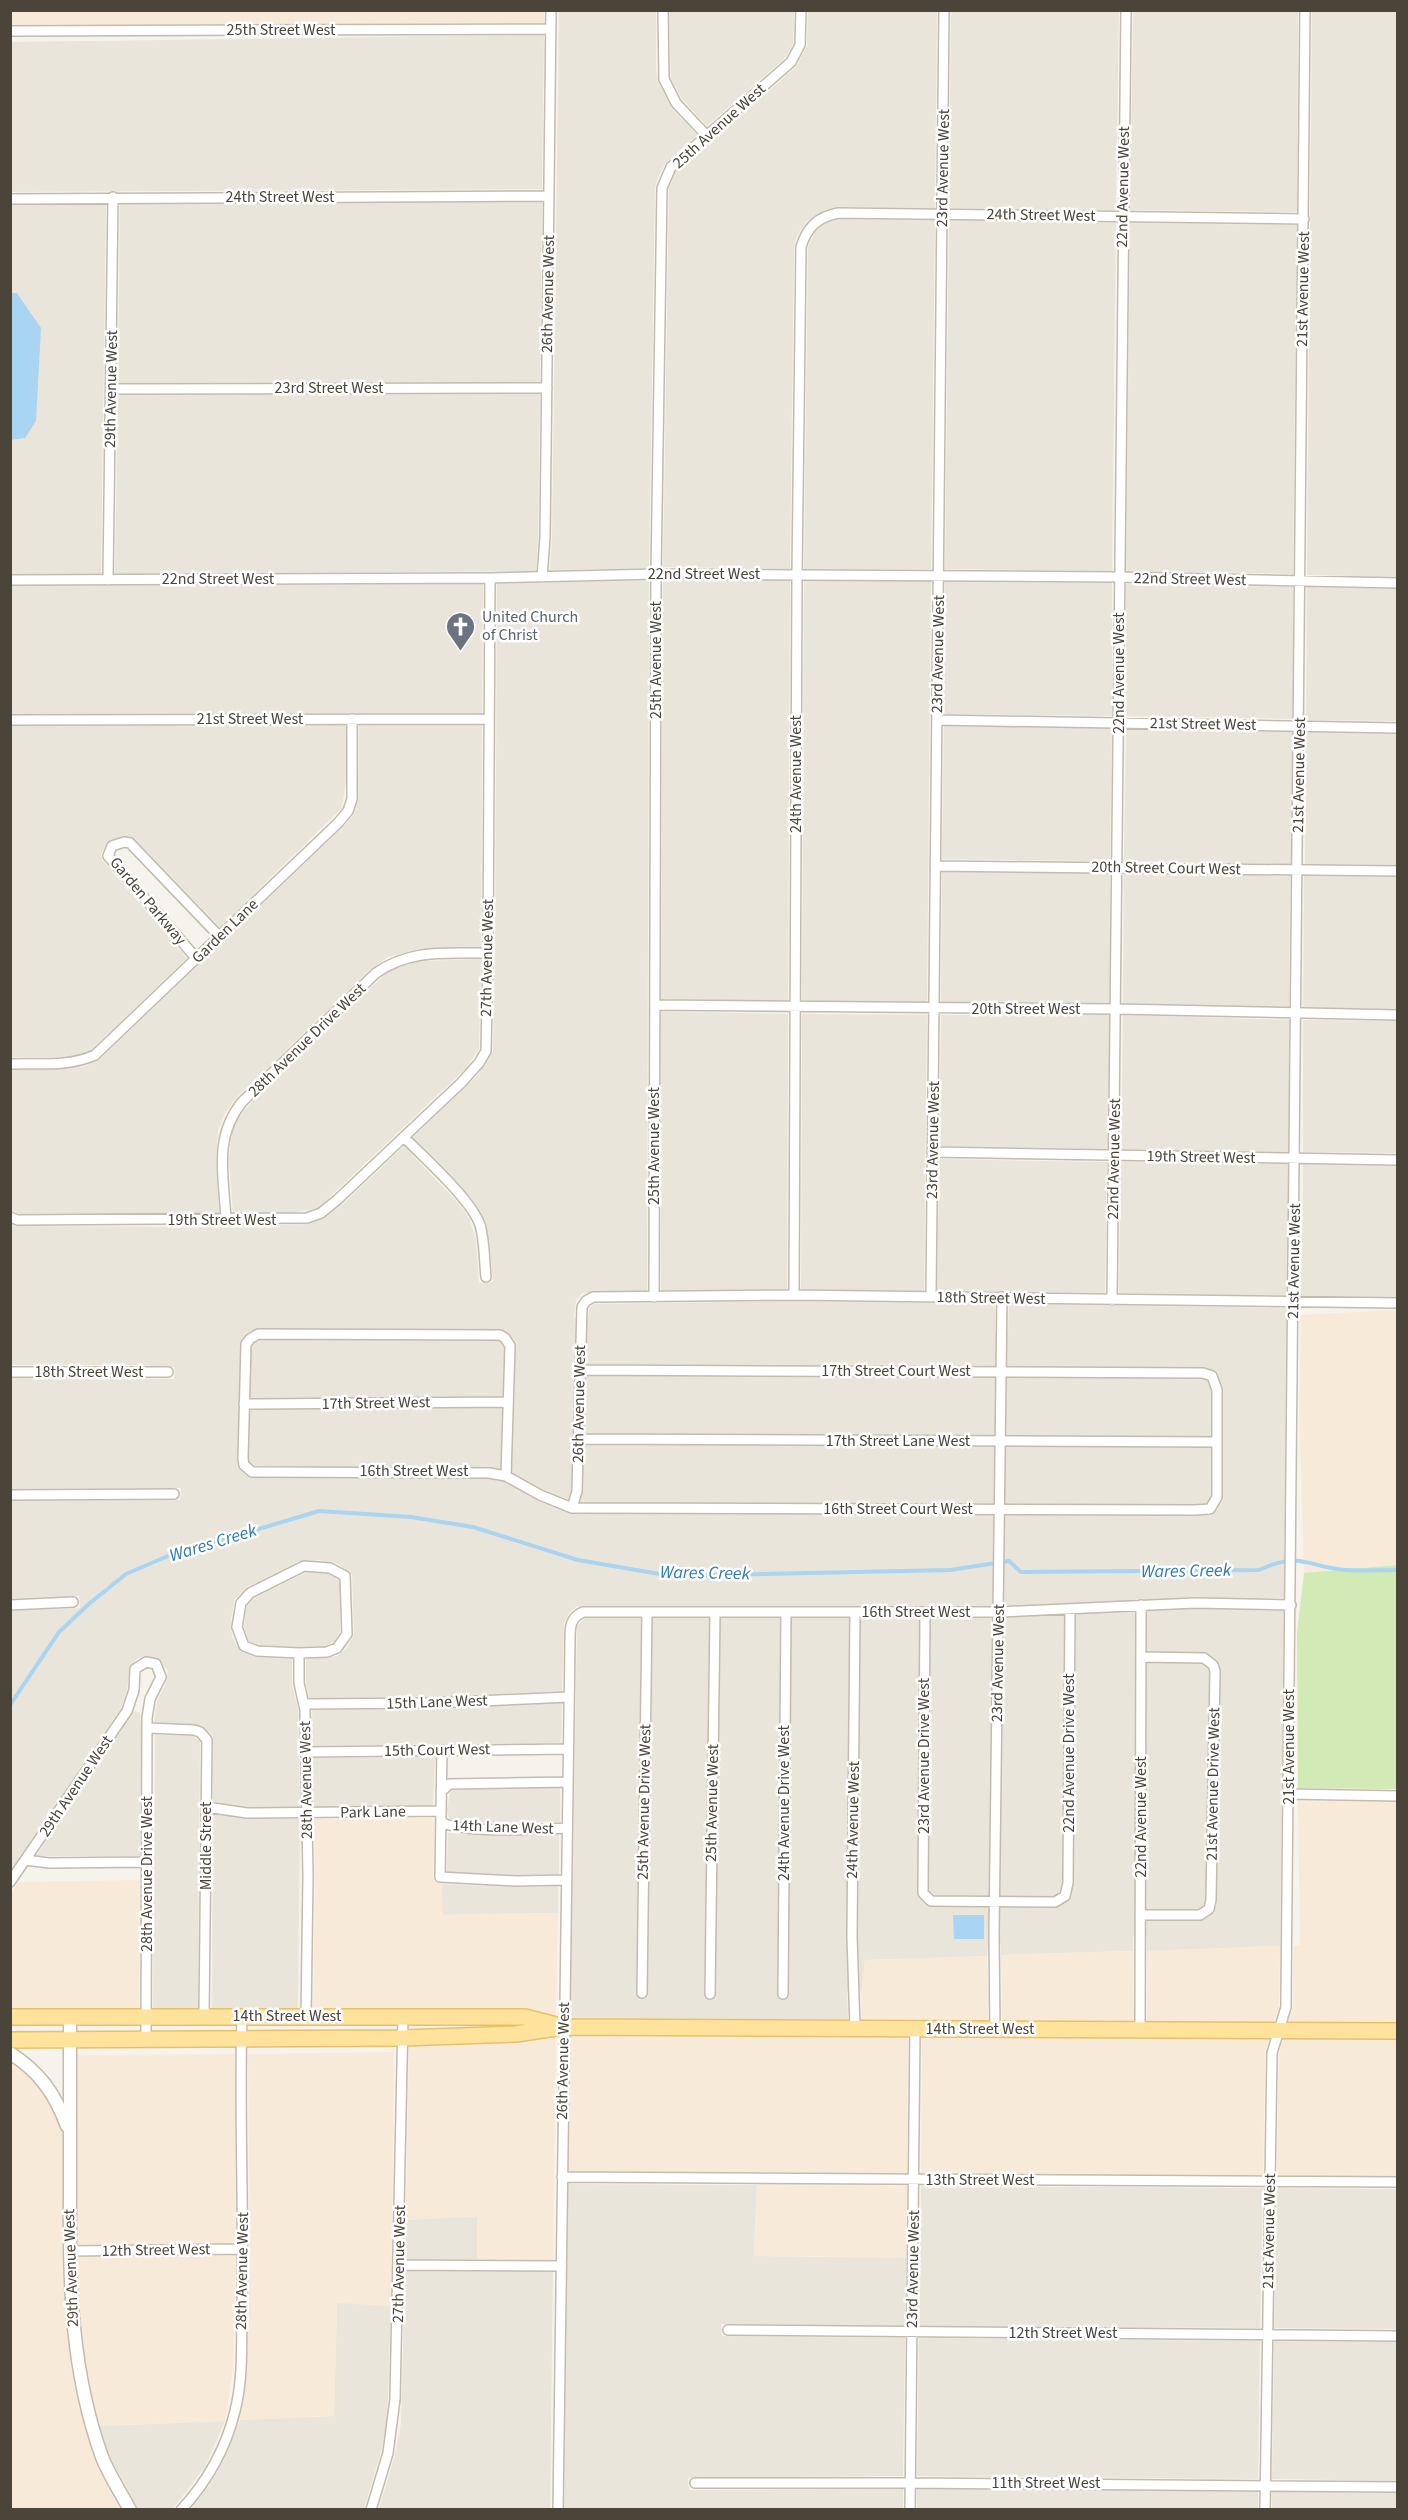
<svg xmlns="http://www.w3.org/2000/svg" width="1408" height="2520" viewBox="0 0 1408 2520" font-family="'Source Sans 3',sans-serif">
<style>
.residential{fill:#eae5da}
.commercial{fill:#f7ead8}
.green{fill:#d2eab5}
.water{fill:#a9d4f2}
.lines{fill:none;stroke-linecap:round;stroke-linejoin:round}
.stream{stroke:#a9d4f2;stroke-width:4}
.minor-casing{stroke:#c2bbae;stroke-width:12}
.tertiary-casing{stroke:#c2bbae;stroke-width:15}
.primary-casing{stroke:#e6c16a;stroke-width:18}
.minor{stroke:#fff;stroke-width:9}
.tertiary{stroke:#fff;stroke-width:12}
.primary{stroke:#ffe39c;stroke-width:15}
.labels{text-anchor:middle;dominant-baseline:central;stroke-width:5;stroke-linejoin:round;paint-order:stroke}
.street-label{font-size:16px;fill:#4b4439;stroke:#fff}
.worship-label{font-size:16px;fill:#5b616d;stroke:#fff;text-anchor:start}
.water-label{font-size:18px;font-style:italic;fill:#2e7ab2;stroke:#fff}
</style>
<rect width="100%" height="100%" fill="#f6f3ec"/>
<path class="residential" d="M 559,11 L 656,11 L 656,69 L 658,81 L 671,107 L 697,135 L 665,164 L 658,177 L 655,188 L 649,568 L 550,570 L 552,537 Z
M 669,11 L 794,11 L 793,44 L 785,58 L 707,126 L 682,99 L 671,78 Z
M 808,11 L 937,11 L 935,208 L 838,207 L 827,209 L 806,222 L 797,235 L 794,247 L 790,569 L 663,567 L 669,189 L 671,180 L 676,171 L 796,67 L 807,46 Z
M 951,11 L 1119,11 L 1116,210 L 949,208 Z
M 1133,11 L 1298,11 L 1297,212 L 1130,210 Z
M 1312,11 L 1397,11 L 1397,577 L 1307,575 Z
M 544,35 L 542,189 L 11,192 L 11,42 Z
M 542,202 L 540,382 L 118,383 L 120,203 Z
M 106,204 L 101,574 L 11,574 L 10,440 L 25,438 L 17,294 L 11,293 L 11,205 Z
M 839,219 L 935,220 L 931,569 L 804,569 L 808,247 L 816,230 L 830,221 Z
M 949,220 L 1116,223 L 1112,571 L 945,569 Z
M 1130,223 L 1297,225 L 1293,574 L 1126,571 Z
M 540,394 L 538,536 L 536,571 L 115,574 L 118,395 Z
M 649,580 L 647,1291 L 583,1293 L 576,1300 L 574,1318 L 588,1319 L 589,1309 L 594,1304 L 794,1301 L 995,1304 L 995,1332 L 1008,1333 L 1009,1304 L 1287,1308 L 1284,1598 L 1259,1598 L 1258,1610 L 1284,1611 L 1280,1946 L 1147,1951 L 1147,1937 L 1133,1937 L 1133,1951 L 1001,1955 L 1001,1944 L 988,1944 L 987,1956 L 865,1960 L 861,1994 L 860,1990 L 847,1991 L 848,2022 L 570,2020 L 577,1627 L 587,1614 L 577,1606 L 569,1613 L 564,1623 L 562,1691 L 434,1697 L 309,1698 L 306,1683 L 306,1659 L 337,1656 L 347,1648 L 354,1634 L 352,1575 L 339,1564 L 320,1560 L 301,1561 L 247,1587 L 235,1599 L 231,1618 L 232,1637 L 240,1651 L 255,1657 L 292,1659 L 292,1684 L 298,1710 L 300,1807 L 247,1807 L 213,1802 L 213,1737 L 202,1726 L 154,1722 L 157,1701 L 165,1686 L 168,1671 L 159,1659 L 144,1656 L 137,1659 L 130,1666 L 127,1690 L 121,1708 L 11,1870 L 11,1611 L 80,1608 L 79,1596 L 11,1599 L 11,1501 L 180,1500 L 181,1488 L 11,1489 L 11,1378 L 174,1379 L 175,1367 L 136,1365 L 11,1365 L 11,1223 L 19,1226 L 220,1227 L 308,1224 L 326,1217 L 342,1205 L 404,1146 L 459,1204 L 469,1218 L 476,1240 L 479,1283 L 493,1282 L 489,1238 L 481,1212 L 470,1197 L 413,1137 L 478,1075 L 493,1051 L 495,959 L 497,584 Z
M 663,580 L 790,581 L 788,1001 L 661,999 Z
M 804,581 L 931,581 L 927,1002 L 802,1001 Z
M 945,582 L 1112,583 L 1112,716 L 944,714 Z
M 483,584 L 482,713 L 11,714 L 11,586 Z
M 1126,584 L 1293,587 L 1293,719 L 1126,716 Z
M 1307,587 L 1397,589 L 1397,721 L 1306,720 Z
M 346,725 L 346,780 L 342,808 L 220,927 L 135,839 L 122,836 L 107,843 L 101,854 L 102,860 L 187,958 L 91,1050 L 80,1055 L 62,1057 L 11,1057 L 11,726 Z
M 359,725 L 482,725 L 481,947 L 421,949 L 388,957 L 371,969 L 237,1097 L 225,1113 L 218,1131 L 216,1159 L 219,1214 L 20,1214 L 11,1210 L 11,1070 L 63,1069 L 83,1067 L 100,1059 L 343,827 L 354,814 L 358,801 Z
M 944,726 L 1112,728 L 1110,861 L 942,859 Z
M 1126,729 L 1293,732 L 1291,864 L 1124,861 Z
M 1306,732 L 1397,734 L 1397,865 L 1305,864 Z
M 942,872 L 1110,873 L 1110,1003 L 941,1002 Z
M 1124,873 L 1290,876 L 1289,1008 L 1123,1003 Z
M 1304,876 L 1397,877 L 1397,1009 L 1303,1008 Z
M 481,959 L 479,1049 L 467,1067 L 318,1208 L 289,1213 L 233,1214 L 229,1159 L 232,1132 L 237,1119 L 248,1106 L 381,978 L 396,967 L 422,961 Z
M 661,1012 L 788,1014 L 787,1289 L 661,1290 Z
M 802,1014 L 927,1015 L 924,1291 L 801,1289 Z
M 941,1015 L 1110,1015 L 1108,1149 L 939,1146 Z
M 1123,1015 L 1289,1020 L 1289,1152 L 1121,1149 Z
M 1303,1020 L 1397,1021 L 1397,1153 L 1303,1152 Z
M 939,1159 L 1107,1162 L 1105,1293 L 937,1291 Z
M 1121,1162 L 1289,1164 L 1287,1296 L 1119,1293 Z
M 1303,1164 L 1397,1166 L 1397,1297 L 1301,1296 Z
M 306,1572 L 328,1574 L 338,1578 L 340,1583 L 340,1633 L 335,1641 L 326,1646 L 299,1647 L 258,1645 L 249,1642 L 244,1627 L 247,1605 L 255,1598 Z
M 562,1703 L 561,1743 L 313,1746 L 312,1710 L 434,1709 Z
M 134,1711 L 140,1713 L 141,1728 L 140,1856 L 36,1856 Z
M 155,1735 L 193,1736 L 200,1741 L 198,2010 L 153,2010 Z
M 435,1757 L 433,1805 L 313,1807 L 313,1758 Z
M 470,1788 L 560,1788 L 560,1822 L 473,1823 L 450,1821 L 447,1811 L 450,1790 Z
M 213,1814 L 247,1819 L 300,1819 L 298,2010 L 212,2010 Z
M 448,1833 L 472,1835 L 559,1835 L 559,1874 L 516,1875 L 447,1872 Z
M 442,1884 L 516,1887 L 558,1886 L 558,1913 L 442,1915 Z
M 568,2184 L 757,2185 L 754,2256 L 906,2258 L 906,2326 L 721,2324 L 722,2336 L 905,2338 L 903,2476 L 688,2478 L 689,2490 L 903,2489 L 903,2509 L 564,2510 Z
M 921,2186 L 1263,2188 L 1260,2328 L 919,2326 Z
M 1277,2188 L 1397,2189 L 1397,2329 L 1274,2328 Z
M 477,2216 L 477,2259 L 406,2259 L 406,2220 Z
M 405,2271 L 553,2272 L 550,2509 L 379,2509 L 395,2454 L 401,2423 Z
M 337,2302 L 391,2306 L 387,2421 L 381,2452 L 364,2509 L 190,2510 L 211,2483 L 225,2458 L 240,2420 L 334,2416 Z
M 919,2338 L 1260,2341 L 1258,2479 L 917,2476 Z
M 1274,2341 L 1397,2342 L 1397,2481 L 1272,2479 Z
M 225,2421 L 205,2467 L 172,2510 L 138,2509 L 110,2458 L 99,2426 Z
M 917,2489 L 1258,2491 L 1258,2509 L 917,2509 Z
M 1272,2491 L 1397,2493 L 1397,2509 L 1272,2509 Z"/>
<path class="commercial" d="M 544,11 L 544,23 L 10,25 L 11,10 Z
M 1397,1310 L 1397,1565 L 1304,1573 L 1299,1409 L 1301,1315 Z
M 1298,1801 L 1397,1802 L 1397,2025 L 1287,2024 L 1293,2007 L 1294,1946 L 1300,1945 Z
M 434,1818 L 431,1820 L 434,1823 L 433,1877 L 442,1884 L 443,1915 L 558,1913 L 556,2018 L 525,2011 L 313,2010 L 315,1876 L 314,1819 Z
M 140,1880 L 139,2010 L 11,2011 L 11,1894 L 18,1882 Z
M 1280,1946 L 1279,2006 L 1273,2024 L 1147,2023 L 1147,1951 Z
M 1133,1951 L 1134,2023 L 1002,2023 L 1001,1955 Z
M 987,1956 L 988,2023 L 862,2022 L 861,1994 L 865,1960 Z
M 570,2033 L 908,2035 L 907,2173 L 569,2171 Z
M 556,2034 L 553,2260 L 477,2259 L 477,2217 L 406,2220 L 409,2044 Z
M 922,2035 L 1269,2036 L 1265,2053 L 1263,2176 L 921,2173 Z
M 1284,2036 L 1397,2037 L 1397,2176 L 1277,2176 L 1279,2054 Z
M 394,2045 L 391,2306 L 337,2303 L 334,2416 L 240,2420 L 247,2371 L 250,2255 L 248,2054 L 392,2052 Z
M 235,2054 L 236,2243 L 76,2245 L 77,2055 Z
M 10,2061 L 32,2077 L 41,2088 L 52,2105 L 63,2134 L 63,2276 L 71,2369 L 86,2430 L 97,2462 L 122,2509 L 11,2509 Z
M 757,2185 L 907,2186 L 906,2258 L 754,2256 Z
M 236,2255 L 233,2370 L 225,2421 L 99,2426 L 91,2396 L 80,2337 L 76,2257 Z"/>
<path class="green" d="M 1397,1565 L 1397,1789 L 1298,1788 L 1297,1633 L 1304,1573 Z"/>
<path class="water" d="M 11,293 L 17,293 L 41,328 L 36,421 L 25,438 L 11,440 Z
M 953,1915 L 984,1915 L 984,1939 L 954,1939 Z"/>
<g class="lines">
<path class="stream" d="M 10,1705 L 59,1632 L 90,1603 L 126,1574 L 168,1556 L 319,1511 L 411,1517 L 473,1527 L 578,1560 L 671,1576 L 950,1570 L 1009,1561 L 1021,1572 L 1259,1570 C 1303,1550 1305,1567 1346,1570 C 1363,1571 1380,1570 1398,1570"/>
<defs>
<path id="minor" d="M 663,10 L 664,79 L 676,103 L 706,135
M 10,31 L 551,29
M 10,199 L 549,196
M 111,389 L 547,388
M 542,577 L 545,537 L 551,10
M 10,580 L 490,578 L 656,574 L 1119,577 L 1398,583
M 108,580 L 113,197
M 10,720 L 489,719
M 937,720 L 1398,728
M 935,866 L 1398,871
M 196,958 L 108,856 L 112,846 L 124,842 L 130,843 L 219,936
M 655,1005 L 1117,1009 L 1398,1015
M 10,1064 C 39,1063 69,1067 95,1055 L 338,823 L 348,811 L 352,799 L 352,719
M 404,1137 C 424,1158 471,1199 480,1225 C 485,1242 484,1260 486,1277
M 932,1152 L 1398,1160
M 10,1217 L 18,1220 L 307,1218 L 321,1213 L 337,1200 L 461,1083 L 479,1063 L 486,1051 L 488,953 L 490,578
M 226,1220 C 224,1176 213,1138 242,1102 L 376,973 C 412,948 447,954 488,953
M 794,1295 L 797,575 L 801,247 C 807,227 818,217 838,213 L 1304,219
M 654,1297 L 656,574 L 662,188 L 671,167 L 791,62 L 800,45 L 801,10
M 931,1297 L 944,10
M 1112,1300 L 1126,10
M 10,1372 L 168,1372
M 244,1404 L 508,1402
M 579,1439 L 1217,1442
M 506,1476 L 510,1346 L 505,1338 L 500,1335 L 258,1334 L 250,1339 L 246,1344 L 243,1459 L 244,1465 L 252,1472 L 489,1473 L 506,1476 L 540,1495 L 572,1508 L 1195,1510 L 1210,1509 L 1217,1497 L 1217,1390 L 1212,1376 L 1203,1373 L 580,1370
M 10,1495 L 174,1494
M 572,1508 L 577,1491 L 582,1307 L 586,1301 L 593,1297 L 794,1295 L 1398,1303
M 304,1566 L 330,1568 L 345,1576 L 347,1634 L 337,1648 L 327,1652 L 299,1653 L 257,1651 L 244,1646 L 237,1627 L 241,1603 L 250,1593 Z
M 10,1605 L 73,1602
M 925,1612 L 923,1893 L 931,1901 L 1055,1902 L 1065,1896 L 1068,1883 L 1070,1609
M 299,1653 L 299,1683 L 305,1710 L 308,1876 L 306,2016
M 304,1704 L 434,1703 L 569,1697
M 148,1728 L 194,1730 L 200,1732 L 207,1740 L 204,2016
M 442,1750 L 440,1877 L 516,1881 L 566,1880
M 306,1752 L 568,1749
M 441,1792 L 449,1784 L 568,1782
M 1289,1794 L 1398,1796
M 206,1807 L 247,1813 L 440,1811
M 441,1821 C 453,1834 544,1829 567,1828
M 25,1860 L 49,1863 L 147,1862
M 10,1882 L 127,1711 L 134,1690 L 135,1669 L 146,1662 L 156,1664 L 161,1677 L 150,1699 L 147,1718 L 146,2039
M 1140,1915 L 1200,1915 L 1209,1909 L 1211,1900 L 1215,1671 L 1213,1665 L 1204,1658 L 1142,1657
M 642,1993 L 647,1612
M 710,1994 L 715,1612
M 783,1994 L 786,1612
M 855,2028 L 852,1937 L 855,1612
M 995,2029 L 994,1935 L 1002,1297
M 1140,2030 L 1141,1605
M 562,2177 L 1398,2182
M 70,2251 L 243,2249
M 399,2265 L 560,2266
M 728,2330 L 1398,2336
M 695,2483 L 910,2483 L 1398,2487
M 181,2510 C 207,2482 226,2448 235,2411 C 244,2376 241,2338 242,2302 C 244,2207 239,2111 242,2016
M 371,2510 L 388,2453 L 395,2399 L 403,2016
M 558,2510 L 570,1643 C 570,1629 569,1618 583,1612 L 999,1612 L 1195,1603 L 1291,1605
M 910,2510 L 915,2029
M 1265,2510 L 1272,2053 L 1286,2007 L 1286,1995 L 1305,10"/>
<path id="tertiary" d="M 70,2017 C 70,2076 70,2136 70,2195 C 69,2285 71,2371 102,2457 C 109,2475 121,2493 130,2510
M 10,2053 C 40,2072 55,2094 67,2126"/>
<path id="primary" d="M 10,2017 L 525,2017 L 560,2026
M 10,2040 L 402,2038 L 516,2034 L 563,2027 L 1398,2031"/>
</defs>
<use href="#minor" class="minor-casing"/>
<use href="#tertiary" class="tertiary-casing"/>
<use href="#primary" class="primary-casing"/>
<use href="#minor" class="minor"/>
<use href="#tertiary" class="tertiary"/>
<use href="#primary" class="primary"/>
</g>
<defs>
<symbol id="church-pin" viewBox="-11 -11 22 30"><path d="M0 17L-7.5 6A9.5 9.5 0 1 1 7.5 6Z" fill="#6b7280" stroke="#fff"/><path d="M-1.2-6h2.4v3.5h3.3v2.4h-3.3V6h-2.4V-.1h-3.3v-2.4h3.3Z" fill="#fff"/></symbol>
</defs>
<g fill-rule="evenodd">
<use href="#church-pin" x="444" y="610" width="33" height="45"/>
</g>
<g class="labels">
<g class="street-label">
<text x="281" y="30">25th Street West</text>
<text transform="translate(719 126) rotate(-42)">25th Avenue West</text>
<text transform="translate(943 168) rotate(-89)">23rd Avenue West</text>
<text transform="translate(1123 187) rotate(-89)">22nd Avenue West</text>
<text x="280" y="197">24th Street West</text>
<text transform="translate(1041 215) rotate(1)">24th Street West</text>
<text transform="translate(1303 289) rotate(-89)">21st Avenue West</text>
<text transform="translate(548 294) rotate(-89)">26th Avenue West</text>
<text x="329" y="388">23rd Street West</text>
<text transform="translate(111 389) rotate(-89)">29th Avenue West</text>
<text x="704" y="574">22nd Street West</text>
<text x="218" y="579">22nd Street West</text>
<text transform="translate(1190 579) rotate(1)">22nd Street West</text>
<text transform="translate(938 654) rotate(-89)">23rd Avenue West</text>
<text transform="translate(656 660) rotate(-90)">25th Avenue West</text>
<text transform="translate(1119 673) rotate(-90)">22nd Avenue West</text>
<text x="250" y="719">21st Street West</text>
<text transform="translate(1203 724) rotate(1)">21st Street West</text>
<text transform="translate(796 774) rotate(-90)">24th Avenue West</text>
<text transform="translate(1299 775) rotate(-89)">21st Avenue West</text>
<text transform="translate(1166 868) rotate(1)">20th Street Court West</text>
<text transform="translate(148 901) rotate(50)">Garden Parkway</text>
<text transform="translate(225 931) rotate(-44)">Garden Lane</text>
<text transform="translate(487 958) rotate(-89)">27th Avenue West</text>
<text x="1026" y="1009">20th Street West</text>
<text transform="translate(307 1040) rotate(-44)">28th Avenue Drive West</text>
<text transform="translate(933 1140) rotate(-89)">23rd Avenue West</text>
<text transform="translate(654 1146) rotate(-90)">25th Avenue West</text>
<text transform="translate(1201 1157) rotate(1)">19th Street West</text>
<text transform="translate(1114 1159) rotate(-89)">22nd Avenue West</text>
<text x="222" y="1220">19th Street West</text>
<text transform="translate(1294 1261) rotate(-89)">21st Avenue West</text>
<text transform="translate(991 1298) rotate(1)">18th Street West</text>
<text x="896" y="1371">17th Street Court West</text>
<text x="89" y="1372">18th Street West</text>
<text transform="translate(376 1403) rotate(-1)">17th Street West</text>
<text transform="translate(579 1404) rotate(-89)">26th Avenue West</text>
<text x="898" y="1441">17th Street Lane West</text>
<text x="414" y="1471">16th Street West</text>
<text x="898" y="1509">16th Street Court West</text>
<text x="916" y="1612">16th Street West</text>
<text transform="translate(998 1663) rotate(-89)">23rd Avenue West</text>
<text transform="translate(437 1702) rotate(-2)">15th Lane West</text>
<text transform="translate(1289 1747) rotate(-90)">21st Avenue West</text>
<text transform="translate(437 1750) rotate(-1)">15th Court West</text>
<text transform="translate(1069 1753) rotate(-90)">22nd Avenue Drive West</text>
<text transform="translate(924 1756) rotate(-90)">23rd Avenue Drive West</text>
<text transform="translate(306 1780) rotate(-91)">28th Avenue West</text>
<text transform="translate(1213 1784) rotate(-89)">21st Avenue Drive West</text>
<text transform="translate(76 1786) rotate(-56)">29th Avenue West</text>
<text transform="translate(644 1802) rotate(-89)">25th Avenue Drive West</text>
<text transform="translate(712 1803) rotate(-89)">25th Avenue West</text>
<text transform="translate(784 1803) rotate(-90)">24th Avenue Drive West</text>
<text transform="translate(373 1812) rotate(-1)">Park Lane</text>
<text transform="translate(1141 1817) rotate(-90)">22nd Avenue West</text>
<text transform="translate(853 1820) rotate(-89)">24th Avenue West</text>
<text transform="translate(503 1827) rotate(2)">14th Lane West</text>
<text transform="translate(206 1846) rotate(-90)">Middle Street</text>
<text transform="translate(147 1874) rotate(-90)">28th Avenue Drive West</text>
<text x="287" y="2016">14th Street West</text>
<text x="980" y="2029">14th Street West</text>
<text transform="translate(563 2061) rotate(-89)">26th Avenue West</text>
<text x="980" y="2180">13th Street West</text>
<text transform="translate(1269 2231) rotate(-89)">21st Avenue West</text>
<text transform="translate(156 2250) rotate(-1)">12th Street West</text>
<text transform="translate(399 2264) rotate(-89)">27th Avenue West</text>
<text transform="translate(71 2268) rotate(-92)">29th Avenue West</text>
<text transform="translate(913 2269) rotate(-89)">23rd Avenue West</text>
<text transform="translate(242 2271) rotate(-89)">28th Avenue West</text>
<text x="1063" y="2333">12th Street West</text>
<text x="1046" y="2483">11th Street West</text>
</g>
<g class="worship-label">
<text x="482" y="617">United Church<tspan x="482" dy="18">of Christ</tspan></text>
</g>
<g class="water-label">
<text transform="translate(213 1543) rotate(-17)">Wares Creek</text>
<text transform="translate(1186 1571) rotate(-1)">Wares Creek</text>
<text transform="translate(705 1573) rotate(1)">Wares Creek</text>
</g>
</g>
<rect width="1408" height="2520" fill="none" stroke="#4b4439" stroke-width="24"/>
</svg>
